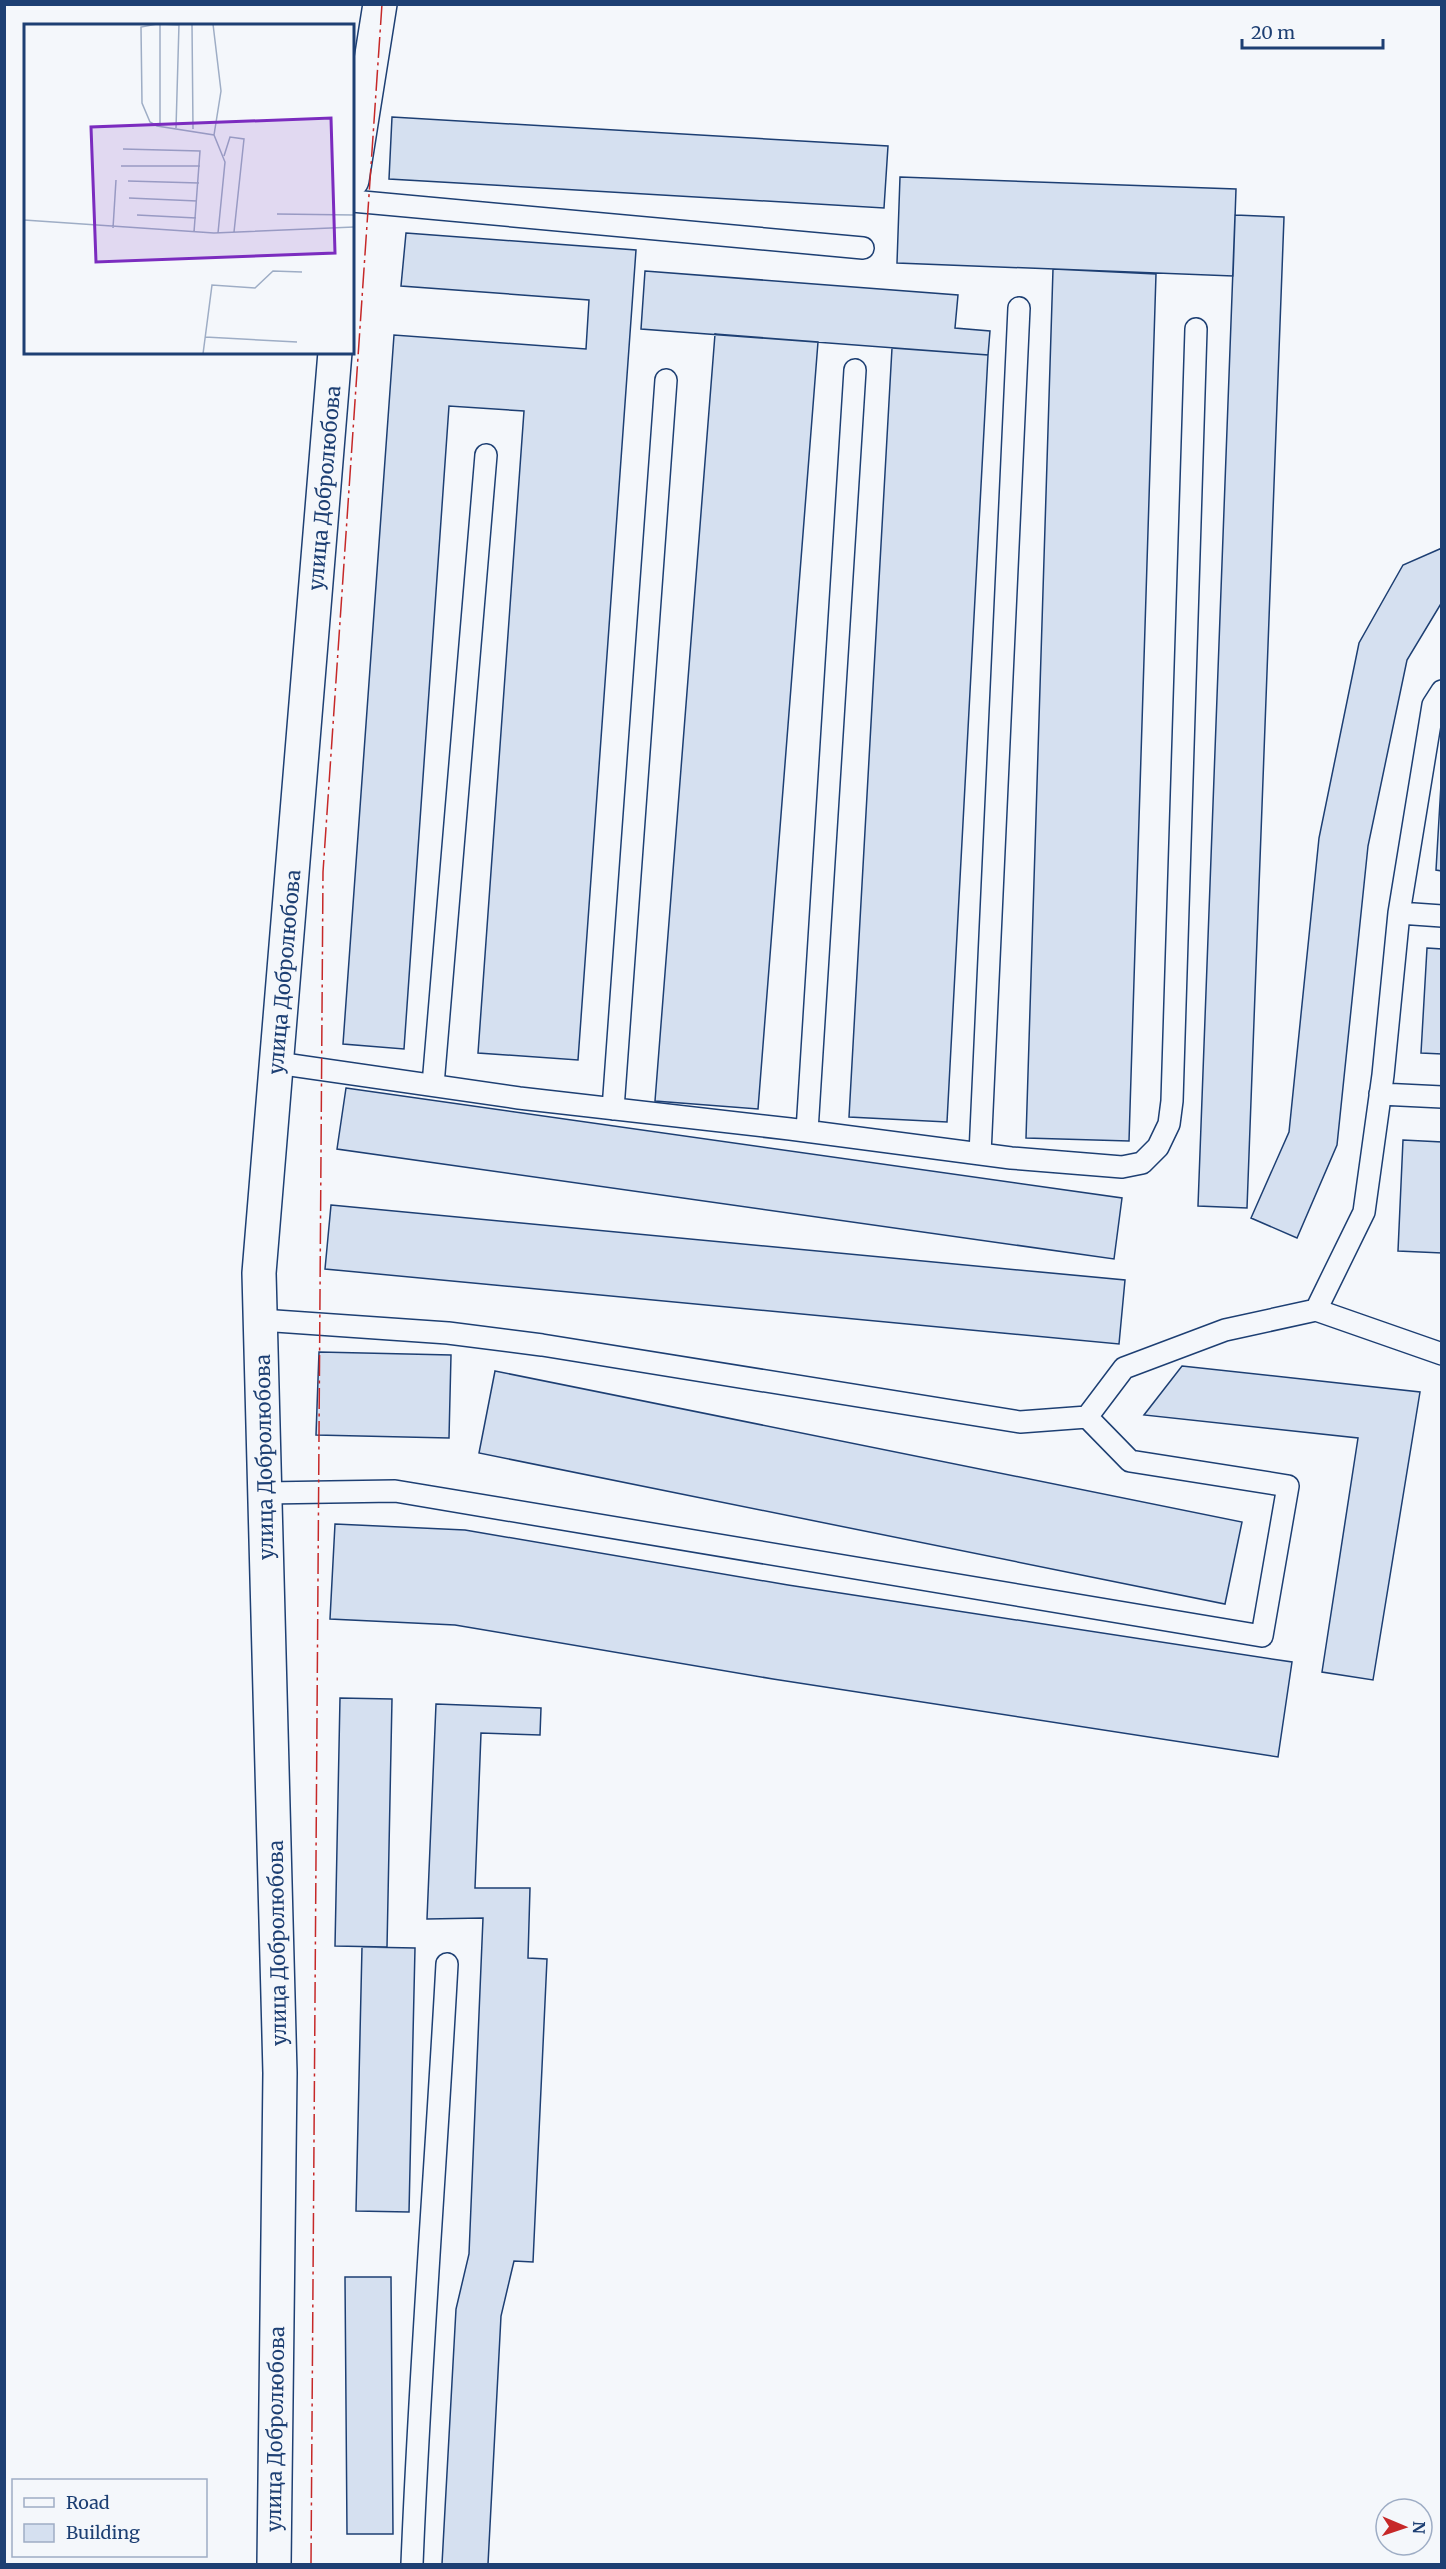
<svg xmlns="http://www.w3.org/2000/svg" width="1446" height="2569" viewBox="0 0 1446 2569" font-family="Merriweather,serif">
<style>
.building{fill:#d5e0f0;stroke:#1d3f73;stroke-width:1.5}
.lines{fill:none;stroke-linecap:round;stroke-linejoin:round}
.service-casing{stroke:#1d3f73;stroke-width:24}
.minor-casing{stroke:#1d3f73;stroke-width:36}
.service{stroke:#f4f7fb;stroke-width:21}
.minor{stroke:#f4f7fb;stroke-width:33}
.power{stroke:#c62828;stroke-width:1.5;stroke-dasharray:21 4.5 3 4.5;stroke-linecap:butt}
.labels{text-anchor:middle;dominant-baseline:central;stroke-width:4.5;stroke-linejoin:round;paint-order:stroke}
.street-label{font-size:20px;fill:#1d3f73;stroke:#f4f7fb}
.inset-road{fill:none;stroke:#9eadc5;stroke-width:1.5}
.view{fill:#7b2cbf;fill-opacity:0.15;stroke:#7b2cbf;stroke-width:3}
.inset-edge{fill:none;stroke:#1d3f73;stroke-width:3}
</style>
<rect width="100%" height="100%" fill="#f4f7fb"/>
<path class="building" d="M 392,117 L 888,146 L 884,208 L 389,179 Z
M 900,177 L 1236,189 L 1233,276 L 897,263 Z
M 1235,215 L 1284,217 L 1247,1208 L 1198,1206 Z
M 406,233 L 636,250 L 578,1060 L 478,1053 L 524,411 L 449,406 L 404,1049 L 343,1044 L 394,335 L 586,349 L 589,300 L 401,286 Z
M 1053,269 L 1156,274 L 1129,1141 L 1026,1138 Z
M 645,271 L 958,295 L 955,328 L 990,331 L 988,355 L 641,329 Z
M 715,334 L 818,342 L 758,1109 L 655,1101 Z
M 892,348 L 988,355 L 947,1122 L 849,1117 Z
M 1442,548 L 1442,602 L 1407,660 L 1368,846 L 1337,1145 L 1297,1238 L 1251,1218 L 1289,1132 L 1319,838 L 1359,643 L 1403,565 Z
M 1442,767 L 1442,871 L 1436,870 Z
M 1427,948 L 1442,949 L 1442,1054 L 1421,1053 Z
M 346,1088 L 1122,1198 L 1114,1259 L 337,1149 Z
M 1403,1140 L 1442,1142 L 1442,1253 L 1398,1251 Z
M 331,1205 L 1125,1280 L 1119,1344 L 325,1269 Z
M 319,1352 L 451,1355 L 449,1438 L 316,1435 Z
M 1182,1366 L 1420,1392 L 1373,1680 L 1322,1672 L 1358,1438 L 1144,1415 Z
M 495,1371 L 1242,1522 L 1225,1604 L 479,1453 Z
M 335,1524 L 465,1530 L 788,1585 L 1292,1662 L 1278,1757 L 773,1679 L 455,1625 L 330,1619 Z
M 340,1698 L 392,1699 L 387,1947 L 335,1946 Z
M 436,1704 L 541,1708 L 540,1735 L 481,1733 L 475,1888 L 530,1888 L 528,1958 L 547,1959 L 533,2262 L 514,2261 L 501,2316 L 488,2564 L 442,2564 L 456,2309 L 469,2254 L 483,1918 L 427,1919 Z
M 362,1947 L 415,1948 L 409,2212 L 356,2211 Z
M 345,2277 L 391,2277 L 393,2534 L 347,2534 Z"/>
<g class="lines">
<defs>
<path id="service" d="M 352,201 L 863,248
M 1399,913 L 1442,916
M 277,1063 L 519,1098 L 790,1129 L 1011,1158 L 1122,1167 L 1142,1163 L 1158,1147 L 1169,1124 L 1172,1101 L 1196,329
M 433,1085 L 486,455
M 1380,1094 L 1442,1097
M 613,1109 L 666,380
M 807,1131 L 855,370
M 980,1154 L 1019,308
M 1316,1310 L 1442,1354
M 261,1320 L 448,1333 L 542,1345 L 1020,1422 L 1087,1417 L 1124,1368 L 1225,1330 L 1316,1310 L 1364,1212 L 1383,1075 L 1399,913 L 1433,705 L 1442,691
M 265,1493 L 395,1491 L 1262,1636 L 1288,1486 L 1130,1461 L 1087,1417
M 412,2564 C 420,2364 436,2164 447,1964"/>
<path id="minor" d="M 352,180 L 380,4
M 274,2564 L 280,2073 L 259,1273 L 335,352"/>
</defs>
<use href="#service" class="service-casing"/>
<use href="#minor" class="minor-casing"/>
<use href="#service" class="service"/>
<use href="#minor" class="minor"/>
<path class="power" d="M 311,2564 L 323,872 L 382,4"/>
</g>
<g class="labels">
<g class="street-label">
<text transform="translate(324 488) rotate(-85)">улица Добролюбова</text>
<text transform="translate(284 972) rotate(-85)">улица Добролюбова</text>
<text transform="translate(264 1457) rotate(-91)">улица Добролюбова</text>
<text transform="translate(277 1943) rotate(-91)">улица Добролюбова</text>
<text transform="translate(275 2429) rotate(-89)">улица Добролюбова</text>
</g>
</g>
<g transform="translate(24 24)">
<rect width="330" height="330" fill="#f4f7fb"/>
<path class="inset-road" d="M 133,0 L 117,3 L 118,79 L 126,98 L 133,102 L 190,111 L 201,138 L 194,209M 136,0 L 136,102M 137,0 L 155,1M 168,0 L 169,105M 189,0 L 197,67 L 190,111M 152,104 L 155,0M 99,125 L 176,127 L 170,208M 200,132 L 206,113 L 220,115 L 210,208M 97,142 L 176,142M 104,157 L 175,159M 105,174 L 173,177M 253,190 L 330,191M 113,191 L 172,194M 0,196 L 190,209 L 330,203M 89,204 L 92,156M 181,313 L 273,318M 179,330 L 188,261 L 231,264 L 249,247 L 278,248"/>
<path class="view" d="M 307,94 L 311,229 L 72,238 L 67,103 Z"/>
<rect width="330" height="330" class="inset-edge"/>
</g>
<rect width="1446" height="2569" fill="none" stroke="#1d3f73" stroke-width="12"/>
<rect x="12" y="2479" width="195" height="78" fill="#f4f7fb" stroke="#9eadc5" stroke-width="1.5"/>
<rect x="24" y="2498" width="30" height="9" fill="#f4f7fb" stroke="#9eadc5" stroke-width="1.5"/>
<text x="66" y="2509" font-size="18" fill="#1d3f73">Road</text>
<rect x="24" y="2524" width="30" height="18" fill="#d5e0f0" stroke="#9eadc5" stroke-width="1.5"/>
<text x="66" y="2539" font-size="18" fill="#1d3f73">Building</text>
<g transform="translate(1404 2527) rotate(92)"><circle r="28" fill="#f4f7fb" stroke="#9eadc5" stroke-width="1.5"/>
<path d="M0-4.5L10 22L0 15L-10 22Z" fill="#c62828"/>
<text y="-9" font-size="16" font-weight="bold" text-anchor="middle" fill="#1d3f73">N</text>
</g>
<path d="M1242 39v9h141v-9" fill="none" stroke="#1d3f73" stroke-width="3"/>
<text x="1251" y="39" font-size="18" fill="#1d3f73" stroke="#f4f7fb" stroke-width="4.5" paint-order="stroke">20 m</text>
</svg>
